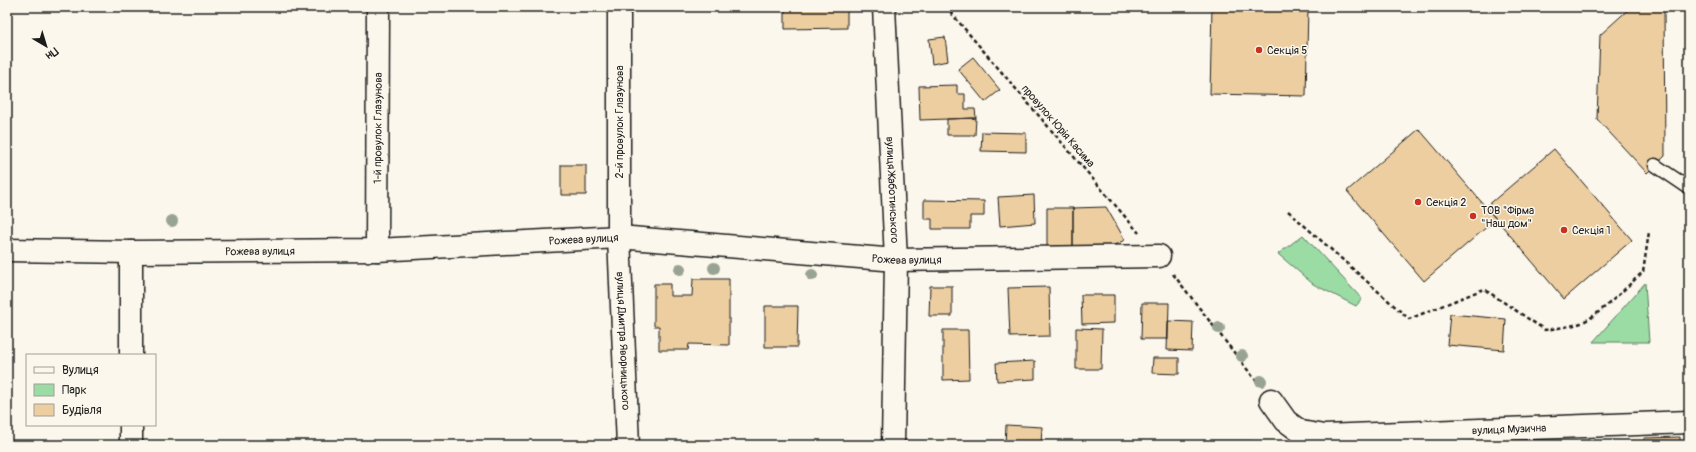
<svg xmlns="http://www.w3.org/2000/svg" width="1696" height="452" viewBox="0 0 1696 452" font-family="Pangolin,sans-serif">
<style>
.green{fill:#9bdba4;stroke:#5c7c60}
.building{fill:#edcea0;stroke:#1c1c1c}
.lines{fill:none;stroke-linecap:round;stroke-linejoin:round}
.lane-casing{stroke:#1c1c1c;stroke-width:15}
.street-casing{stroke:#1c1c1c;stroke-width:25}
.path{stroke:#1c1c1c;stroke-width:2.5;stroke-dasharray:4 3;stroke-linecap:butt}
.lane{stroke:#fbf7ec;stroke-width:12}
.street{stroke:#fbf7ec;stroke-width:22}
.tree{fill:#99a394}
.poi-dot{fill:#c8321e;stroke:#fbf7ec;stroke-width:1.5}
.labels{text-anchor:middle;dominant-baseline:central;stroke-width:3;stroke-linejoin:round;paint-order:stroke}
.poi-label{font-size:11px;fill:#1c1c1c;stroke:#fbf7ec;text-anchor:start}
.street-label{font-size:11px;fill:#1c1c1c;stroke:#fbf7ec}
</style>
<rect width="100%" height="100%" fill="#fbf7ec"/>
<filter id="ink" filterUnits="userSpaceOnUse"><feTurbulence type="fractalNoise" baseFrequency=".025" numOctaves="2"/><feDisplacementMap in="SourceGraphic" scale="8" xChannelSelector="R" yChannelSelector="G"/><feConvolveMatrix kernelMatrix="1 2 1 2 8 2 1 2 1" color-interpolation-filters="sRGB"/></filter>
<g filter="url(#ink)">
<path class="green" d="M 1303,235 L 1362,299 L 1356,306 L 1313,284 L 1278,254 Z
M 1645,283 L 1649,342 L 1593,342 Z"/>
<path class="building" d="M 785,7 L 847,7 L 847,28 L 785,29 Z
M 1212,7 L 1308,7 L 1306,96 L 1210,94 Z
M 1631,7 L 1664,7 L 1665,156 L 1647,173 L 1597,119 L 1600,35 Z
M 945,37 L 948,61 L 932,64 L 929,39 Z
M 973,57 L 1000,90 L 985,102 L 958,69 Z
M 957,85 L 957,94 L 965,94 L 965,109 L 975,109 L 976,118 L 920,120 L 919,86 Z
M 976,118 L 975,135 L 947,135 L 947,119 Z
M 1419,129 L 1496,219 L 1424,281 L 1347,191 Z
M 982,132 L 1026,133 L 1026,152 L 981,151 Z
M 1554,149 L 1632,240 L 1564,299 L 1486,207 Z
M 561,165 L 586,165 L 586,195 L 561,195 Z
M 1034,195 L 1035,223 L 1000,226 L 998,197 Z
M 924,200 L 984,201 L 984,216 L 970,216 L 970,229 L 932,229 L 932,219 L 924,219 Z
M 1106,207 L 1125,240 L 1107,248 L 1073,250 L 1073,208 Z
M 1047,208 L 1073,208 L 1073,250 L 1047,250 Z
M 693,279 L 729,279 L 729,345 L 689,344 L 688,350 L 659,350 L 659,326 L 654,326 L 654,284 L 670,284 L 670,296 L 692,296 Z
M 930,286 L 952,286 L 952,316 L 929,316 Z
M 1049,287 L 1050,336 L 1010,337 L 1008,288 Z
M 1081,295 L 1114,295 L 1114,323 L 1082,324 Z
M 1142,303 L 1169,303 L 1168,339 L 1141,339 Z
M 765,306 L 798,306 L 797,347 L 765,347 Z
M 1450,314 L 1506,319 L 1504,350 L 1447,345 Z
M 1168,321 L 1193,322 L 1192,351 L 1167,350 Z
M 1076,328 L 1102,329 L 1101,369 L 1076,369 Z
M 943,330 L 968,330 L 969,379 L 943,380 Z
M 1153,358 L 1179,358 L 1179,374 L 1152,373 Z
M 1035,361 L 1035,379 L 997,381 L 996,363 Z
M 1006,425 L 1042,427 L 1041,445 L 1005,445 Z
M 1680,437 L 1680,445 L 1644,445 L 1644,438 Z
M 1202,441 L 1253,441 L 1253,445 L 1202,445 Z"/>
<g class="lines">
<defs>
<path id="lane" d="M 1655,165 L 1689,188"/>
<g id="street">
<path id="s1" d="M 619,7 L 619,237 L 628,445"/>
<path id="s2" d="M 884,7 L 896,260 L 893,445"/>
<path id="s3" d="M 7,250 L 131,252 L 377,250 L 619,237 L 896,260 L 1159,256"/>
<path id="s4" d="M 377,250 L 378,7"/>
<path d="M 131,355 L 131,252"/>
<path id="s5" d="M 1271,400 L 1286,421 L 1301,432 L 1324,436 L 1689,422"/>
<path d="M 131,445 L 131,425"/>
</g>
</defs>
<use href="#lane" class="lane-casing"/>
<use href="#street" class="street-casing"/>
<path class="path" d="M 946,7 L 1139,233
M 1288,211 L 1409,319 L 1484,289 L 1545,330 C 1557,328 1570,327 1581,323 C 1600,315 1627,286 1643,272 L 1649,232
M 1173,274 L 1257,382"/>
<use href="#lane" class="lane"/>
<use href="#street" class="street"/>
</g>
<g class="tree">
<circle cx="172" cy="221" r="6"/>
<circle cx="714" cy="268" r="6"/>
<circle cx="680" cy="269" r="6"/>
<circle cx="812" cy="275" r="6"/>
<circle cx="1219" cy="328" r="6"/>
<circle cx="1242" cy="356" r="6"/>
<circle cx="1261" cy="381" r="6"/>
</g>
</g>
<g class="poi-dot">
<circle cx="1259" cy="50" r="4"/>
<circle cx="1418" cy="202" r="4"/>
<circle cx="1473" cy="216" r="4"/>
<circle cx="1564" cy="230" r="4"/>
</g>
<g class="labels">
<g class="poi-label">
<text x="1267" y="50">Секція 5</text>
<text x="1426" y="202">Секція 2</text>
<text x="1481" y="210">ТОВ "Фірма<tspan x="1481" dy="13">"Наш дом"</tspan></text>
<text x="1572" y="230">Секція 1</text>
</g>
<g class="street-label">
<text transform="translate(619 122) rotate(-90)">2-й провулок Глазунова</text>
<text transform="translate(1058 126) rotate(49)">провулок Юрія Касима</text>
<text stroke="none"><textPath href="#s4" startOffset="122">1-й провулок Глазунова</textPath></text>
<text stroke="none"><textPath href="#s2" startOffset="183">вулиця Жаботинського</textPath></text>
<text stroke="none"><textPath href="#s3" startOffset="577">Рожева вулиця</textPath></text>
<text stroke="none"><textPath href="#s3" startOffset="253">Рожева вулиця</textPath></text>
<text stroke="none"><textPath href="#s3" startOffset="901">Рожева вулиця</textPath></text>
<text stroke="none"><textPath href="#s1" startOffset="334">вулиця Дмитра Яворницького</textPath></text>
<text stroke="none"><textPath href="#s5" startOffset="253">вулиця Музична</textPath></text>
</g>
</g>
<rect width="1696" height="452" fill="none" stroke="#fbf7ec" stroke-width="24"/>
<rect x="12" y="12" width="1672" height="428" fill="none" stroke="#1c1c1c" stroke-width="1.5" filter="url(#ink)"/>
<rect x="26" y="354" width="130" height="72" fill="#fbf7ec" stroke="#a29f99"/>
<rect x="34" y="367" width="20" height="6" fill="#fbf7ec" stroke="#a29f99"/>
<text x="62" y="374" font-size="12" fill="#1c1c1c">Вулиця</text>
<rect x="34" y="384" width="20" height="12" fill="#9bdba4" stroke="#a29f99"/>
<text x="62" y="394" font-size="12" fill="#1c1c1c">Парк</text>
<rect x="34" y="404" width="20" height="12" fill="#edcea0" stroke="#a29f99"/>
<text x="62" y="414" font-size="12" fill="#1c1c1c">Будівля</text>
<g transform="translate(46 46) rotate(142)" stroke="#fbf7ec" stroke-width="3" paint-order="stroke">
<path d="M0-3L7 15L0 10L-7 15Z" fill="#1c1c1c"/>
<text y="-6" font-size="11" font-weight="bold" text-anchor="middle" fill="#1c1c1c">Пн</text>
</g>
</svg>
